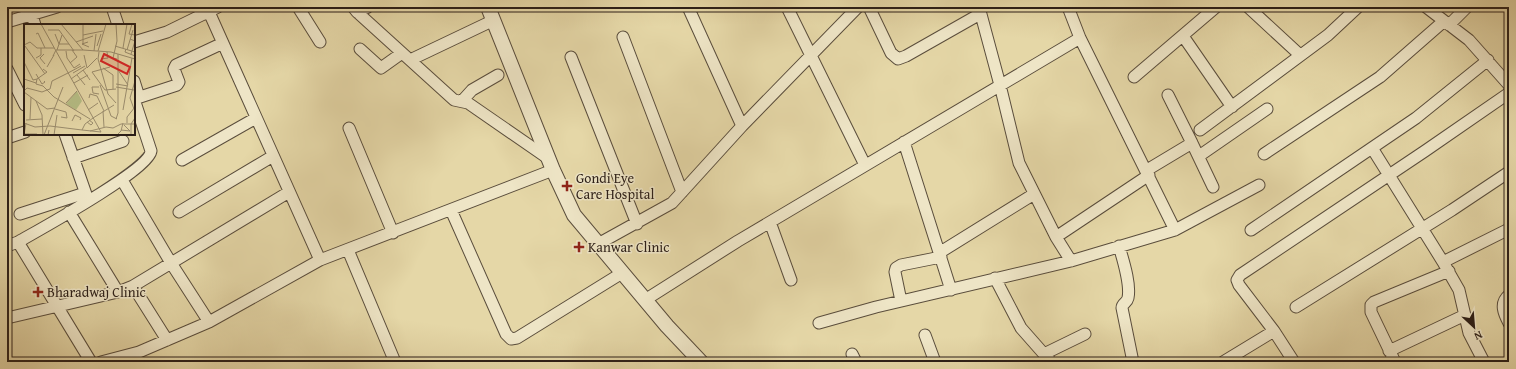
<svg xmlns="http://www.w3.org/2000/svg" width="1516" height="369" viewBox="0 0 1516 369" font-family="'Gentium Book Plus',serif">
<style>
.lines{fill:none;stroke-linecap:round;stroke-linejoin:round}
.minor-casing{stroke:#5a4d3c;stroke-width:13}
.tertiary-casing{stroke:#5a4d3c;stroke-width:16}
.minor{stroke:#eee5c6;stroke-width:11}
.tertiary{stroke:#eee5c6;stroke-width:14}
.poi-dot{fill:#8f2418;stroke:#eee5c6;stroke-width:1.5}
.labels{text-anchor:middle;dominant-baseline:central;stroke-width:3;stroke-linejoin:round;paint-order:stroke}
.poi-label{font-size:14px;fill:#2c1f18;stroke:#eee5c6;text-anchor:start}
.inset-road{fill:none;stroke:#9b8d6e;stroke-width:1}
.view{fill:#d62828;fill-opacity:0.15;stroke:#d62828;stroke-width:2}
.inset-edge{fill:none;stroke:#2c1f18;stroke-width:2}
</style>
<rect width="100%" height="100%" fill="#e5d7a7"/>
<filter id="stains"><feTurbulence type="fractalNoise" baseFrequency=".005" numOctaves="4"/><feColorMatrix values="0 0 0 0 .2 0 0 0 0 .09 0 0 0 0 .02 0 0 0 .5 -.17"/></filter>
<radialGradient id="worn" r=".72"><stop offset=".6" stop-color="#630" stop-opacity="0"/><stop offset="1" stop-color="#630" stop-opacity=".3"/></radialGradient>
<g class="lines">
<defs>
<path id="minor" d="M 112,7 L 118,25
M 298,7 L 320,42
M 353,7 L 357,12 L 368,7
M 688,7 L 742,126
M 787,7 L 865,165
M 869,7 L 891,53 L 898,59 L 906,56 L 980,14
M 979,7 L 1000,85 L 1019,163 L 1056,237 L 1071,261
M 1068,7 L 1080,38 L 1175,230
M 1248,7 L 1300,55
M 1426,7 L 1469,40 L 1509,85
M 209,12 L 320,260
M 357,12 L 454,100 L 468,103 L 549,159
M 32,15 L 35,25
M 7,22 L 57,7
M 1449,25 L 1467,7
M 1183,36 L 1232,107
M 623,37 L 682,192
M 134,42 L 167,32 L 218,7
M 360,49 L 381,68 L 402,53
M 571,57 L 637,224
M 410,60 L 494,20
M 7,69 L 25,105
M 1134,77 L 1216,7
M 134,81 L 139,97
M 1168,95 L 1192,143
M 134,99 L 177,85 L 179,82 L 174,69 L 176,65 L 223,43
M 462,101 L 472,90 L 498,75
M 349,128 L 393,233
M 1200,130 L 1328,35 L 1358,7
M 65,134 L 88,200
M 7,138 L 25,132
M 904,142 L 951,290
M 1372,148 L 1443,262 L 1459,290 L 1469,333 L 1484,362
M 1264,154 L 1380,77 L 1444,21
M 1199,156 L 1267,109
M 73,158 L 123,141
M 182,160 L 256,118
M 1147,170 L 1192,143 L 1213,187
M 122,180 L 171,263 L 209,322
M 451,210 L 506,334 L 511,339 L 517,338 L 622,273
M 69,212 L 118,292
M 179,212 L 273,156
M 20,214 L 85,193
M 770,222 L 791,280
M 1251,230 L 1416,118 L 1488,60
M 1056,237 L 1149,175
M 18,242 L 91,362
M 598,244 L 672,203 L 742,126 L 858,7
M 7,246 L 18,242 C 39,230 150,169 151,151 L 134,99
M 1119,246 C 1123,260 1131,284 1128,298 C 1127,303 1122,303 1122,308 L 1133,362
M 348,250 L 395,362
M 939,253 L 1034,194
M 1443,262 L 1509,229
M 995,278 L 1021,328 L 1051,362
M 133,286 L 167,340
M 1509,295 C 1499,303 1504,314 1509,323
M 645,300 L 738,241 L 1080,38
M 901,301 L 895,272 L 896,268 L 901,265 L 941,257
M 1296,307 L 1452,210 L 1509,172
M 7,318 L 118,292 L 133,286 L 289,192
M 819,323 L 876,307 L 1071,261 L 1175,230 L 1259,185
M 925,335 L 935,362
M 1389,351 L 1465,315
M 852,354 L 856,362
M 1044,354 L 1085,334
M 101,362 L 139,352 L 209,322 L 320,260 L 553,170
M 1223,362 L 1274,331
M 1294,362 L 1274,331 L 1239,285 L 1237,280 L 1240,275 L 1425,151 L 1509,93
M 1395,362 L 1371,312 L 1371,305 L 1374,302 L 1449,271"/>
<path id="tertiary" d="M 488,7 L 553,170 L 574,215 L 667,326 L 701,362"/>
</defs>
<use href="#minor" class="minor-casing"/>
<use href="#tertiary" class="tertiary-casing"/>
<use href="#minor" class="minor"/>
<use href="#tertiary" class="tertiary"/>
</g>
<g class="poi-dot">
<path d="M565 180h4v4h4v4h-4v4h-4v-4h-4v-4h4z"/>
<path d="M577 241h4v4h4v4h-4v4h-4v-4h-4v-4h4z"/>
<path d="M36 286h4v4h4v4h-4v4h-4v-4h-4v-4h4z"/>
</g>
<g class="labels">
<g class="poi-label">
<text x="576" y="178">Gondi Eye<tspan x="576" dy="16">Care Hospital</tspan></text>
<text x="588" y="247">Kanwar Clinic</text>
<text x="47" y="292">Bharadwaj Clinic</text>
</g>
</g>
<g transform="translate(24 24)">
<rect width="111" height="111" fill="#e5d7a7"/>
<path d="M 53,67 L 58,77 L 52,86 L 42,80 Z" fill="#b6be86"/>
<path class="inset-road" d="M 17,0 L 77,108M 37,0 L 59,26 L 87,28 L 111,35M 59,0 L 59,21M 92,0 L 93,17 L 89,34 L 93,35M 108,0 L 105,10 L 111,11M 24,6 L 35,6 L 50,27M 12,10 L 14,9 L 21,24M 31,10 L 35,20 L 45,20M 59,11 L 79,7M 106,15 L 111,17 L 107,30M 52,18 L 69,12M 64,18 L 58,20 L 65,23M 0,21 L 6,18 L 13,24 L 30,24M 1,22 L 21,50M 73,22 L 77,10M 91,22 L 111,28M 99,24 L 103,0M 102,25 L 101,28 L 111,32M 33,26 L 38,11M 103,26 L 109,6M 42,27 L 43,34 L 50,44 L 56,40M 70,27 L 72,10M 74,27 L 82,0M 75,28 L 74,35 L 84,70 L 92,79M 20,30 L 16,34 L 21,40M 60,31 L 63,44 L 73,34M 29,32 L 32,26 L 59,26M 12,34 L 17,31 L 17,24M 77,35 L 84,34 L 83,28M 0,38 L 9,56 L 13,55M 46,39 L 53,33 L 48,26M 23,43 L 30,31M 86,43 L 68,48 L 81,66 L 92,65M 79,44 L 89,51 L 89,65M 59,46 L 66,56M 94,46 L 104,61M 44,49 L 57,42M 49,49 L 61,42M 12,50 L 18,60 L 21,58 L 20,57M 53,51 L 61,61M 0,55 L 12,59M 13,55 L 12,60 L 19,62 L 30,73 L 66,95M 13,55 L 23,48 L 19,45M 47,55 L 62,44M 50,59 L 64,51M 92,60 L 104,62M 76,61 L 87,92 L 93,95M 92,63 L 110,66M 23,66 L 26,65 L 28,57 L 44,49M 0,67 L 3,64 L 18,68 L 23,66M 0,68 L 23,85 L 31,84M 75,70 L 69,69 L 68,63 L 75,63M 65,74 L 66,70 L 73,72 L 80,87M 12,77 L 18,91 L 19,111M 42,79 L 53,67M 31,85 L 42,88 L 43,94 L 37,93M 110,85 L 106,74 L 111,57M 64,86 L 74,79M 99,86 L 108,34M 79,87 L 80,103M 69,94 L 90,81M 69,94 L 61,100 L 58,106 L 77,108M 6,95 L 7,73M 92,95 L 94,89 L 94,30M 2,96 L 18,95M 48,97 L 51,91 L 57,94 L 56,96M 63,98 L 67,101 L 69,99 L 65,96M 0,99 L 11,103 L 26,102 L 58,106M 103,99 L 103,93 L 111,83M 25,106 L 24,111 L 30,111 L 33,91M 97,106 L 106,107 L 100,101M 66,107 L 82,103 L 89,104 L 97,100 L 111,100M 0,110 L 13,110M 0,111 L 2,99M 20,111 L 39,63M 93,111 L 97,107 L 99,99M 107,111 L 107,100 L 111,94"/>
<path class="view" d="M 80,30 L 106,43 L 103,50 L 77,37 Z"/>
<rect width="111" height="111" class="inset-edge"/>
</g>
<rect width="1516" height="369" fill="none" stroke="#e5d7a7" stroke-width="24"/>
<rect x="8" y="8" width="1500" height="353" fill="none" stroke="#2c1f18" stroke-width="2"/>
<rect x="12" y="12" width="1492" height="345" fill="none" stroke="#2c1f18"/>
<g transform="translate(1474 327) rotate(154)" stroke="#eee5c6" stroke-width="3" paint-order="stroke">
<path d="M0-3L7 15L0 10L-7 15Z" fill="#2c1f18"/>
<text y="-6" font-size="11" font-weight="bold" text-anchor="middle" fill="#2c1f18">N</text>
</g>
<rect width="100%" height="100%" filter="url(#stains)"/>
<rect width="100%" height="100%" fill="url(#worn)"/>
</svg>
